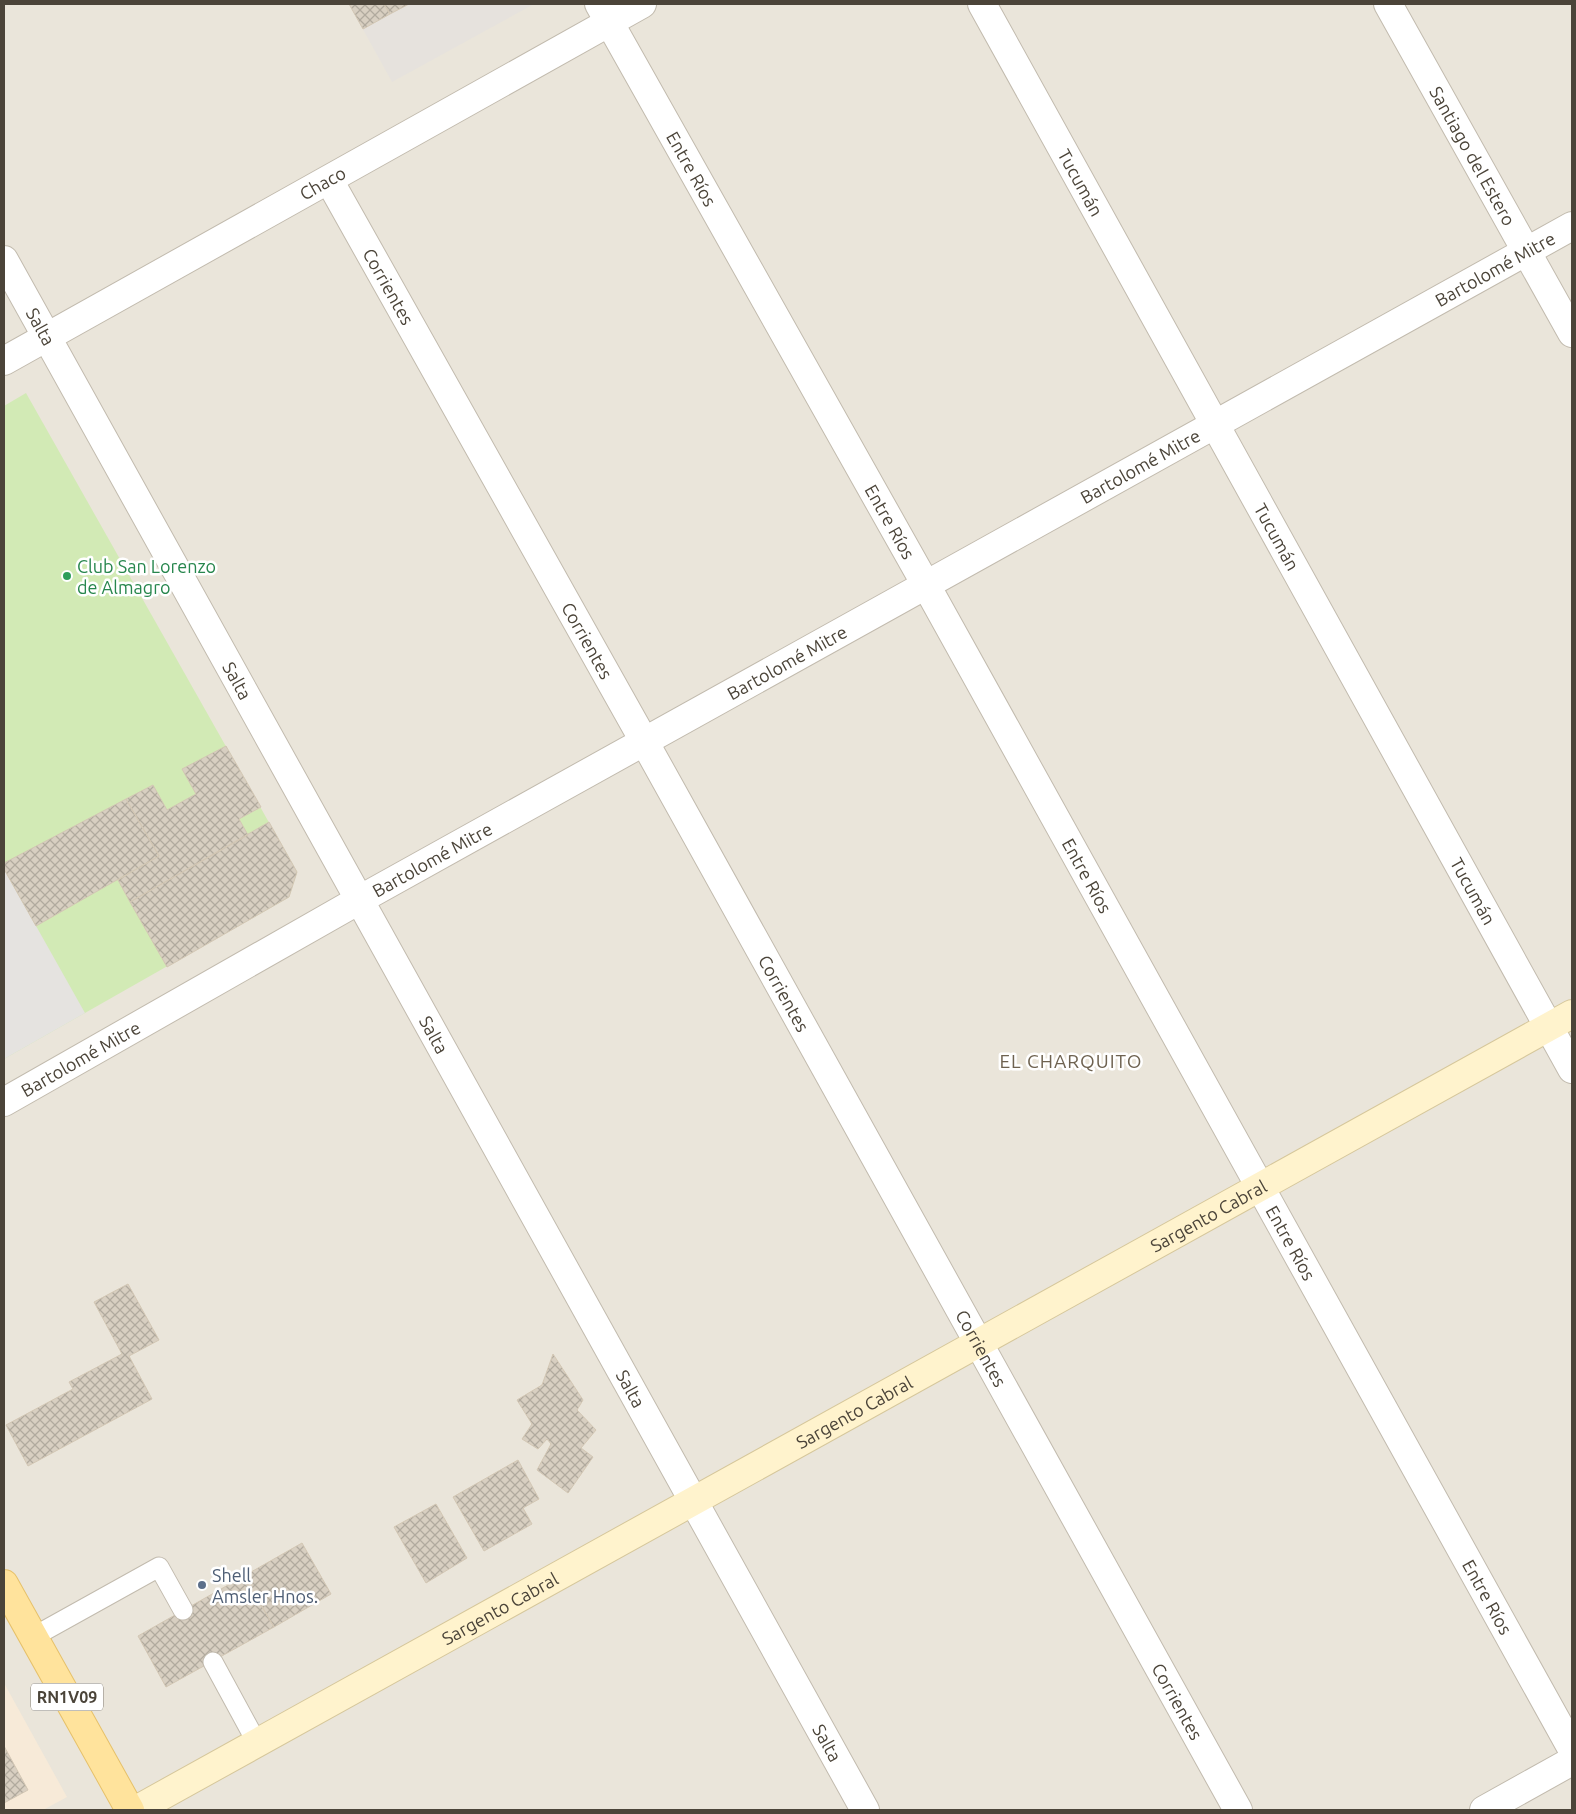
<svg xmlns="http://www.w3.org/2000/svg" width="1576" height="1814" viewBox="0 0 1576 1814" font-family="Ubuntu,sans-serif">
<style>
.residential{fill:#eae5da}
.commercial{fill:#f7ead8}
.industrial{fill:#e6e2dd}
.green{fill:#d2eab5}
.parking{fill:#e5e3e0}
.building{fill:url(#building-cross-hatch);stroke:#d3c7b4}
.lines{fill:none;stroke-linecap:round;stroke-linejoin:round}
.service-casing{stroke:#c2bbae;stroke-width:21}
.minor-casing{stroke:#c2bbae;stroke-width:30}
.secondary-casing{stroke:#d6c79b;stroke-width:30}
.primary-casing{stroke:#e6c16a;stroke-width:30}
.service{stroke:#fff;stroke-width:19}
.minor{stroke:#fff;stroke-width:28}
.secondary{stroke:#fff3cd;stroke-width:28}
.primary{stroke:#ffe39c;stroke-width:28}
.leisure-dot{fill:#2e9e5b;stroke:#fff;stroke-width:2}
.service-dot{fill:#5c6f8a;stroke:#fff;stroke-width:2}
.labels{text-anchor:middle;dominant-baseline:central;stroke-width:5;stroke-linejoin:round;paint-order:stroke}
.shield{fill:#fff;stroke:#817c74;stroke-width:1}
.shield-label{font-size:16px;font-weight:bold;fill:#4b4439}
.street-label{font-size:18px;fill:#4b4439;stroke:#fff}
.leisure-label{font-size:18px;fill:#27864d;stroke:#fff;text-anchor:start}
.service-label{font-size:18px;fill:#4e5e75;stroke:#fff;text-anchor:start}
.neighbourhood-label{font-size:19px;letter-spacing:1px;fill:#6e6250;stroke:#fff}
</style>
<defs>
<pattern id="building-cross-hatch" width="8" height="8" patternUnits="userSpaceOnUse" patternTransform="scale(1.25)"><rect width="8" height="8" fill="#d8cfc1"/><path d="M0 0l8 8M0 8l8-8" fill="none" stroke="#b1aa9e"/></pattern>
</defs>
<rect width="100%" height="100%" fill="#f6f3ec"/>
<path class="residential" d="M 4,4 L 1572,4 L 1572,1810 L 4,1810 Z"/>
<path class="commercial" d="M 4,1683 L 67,1797 L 43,1810 L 4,1810 Z"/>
<path class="industrial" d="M 349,4 L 534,4 L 392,82 Z"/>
<path class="green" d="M 26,393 L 297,872 L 289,897 L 4,1059 L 4,406 Z"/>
<path class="parking" d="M 4,869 L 85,1013 L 4,1059 Z"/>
<path class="building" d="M 349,4 L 384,4 L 390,14 L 363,29 Z
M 384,4 L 409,4 L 390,14 Z
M 226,746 L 261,807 L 239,819 L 248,835 L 130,902 L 118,880 L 159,856 L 126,799 L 153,785 L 167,810 L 196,794 L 182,769 Z
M 126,799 L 159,856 L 36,926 L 4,869 L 4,863 Z
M 269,822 L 297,872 L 289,897 L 167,967 L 130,902 Z
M 128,1284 L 159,1340 L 129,1356 L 152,1399 L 28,1466 L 6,1425 L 73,1389 L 69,1382 L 122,1354 L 94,1302 Z
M 553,1354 L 583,1400 L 577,1410 L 596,1430 L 581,1448 L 593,1457 L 568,1493 L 537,1470 L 551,1444 L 547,1439 L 538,1449 L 522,1439 L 532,1424 L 517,1400 L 542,1385 Z
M 518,1460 L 539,1499 L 523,1508 L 532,1524 L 484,1551 L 453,1497 Z
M 436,1504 L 467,1558 L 426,1583 L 394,1527 Z
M 302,1543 L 331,1594 L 274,1627 L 244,1576 Z
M 244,1576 L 274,1627 L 166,1687 L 138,1636 Z
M 4,1746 L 28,1790 L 4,1803 Z"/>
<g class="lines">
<defs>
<path id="service" d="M 33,1637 L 159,1567 L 183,1610
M 213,1662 L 257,1743"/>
<g id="minor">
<path id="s1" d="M 599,4 L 926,585 L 1572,1749"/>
<path id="s2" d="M 982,4 L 1572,1069"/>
<path id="s3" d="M 1388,4 L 1572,333"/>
<path id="s4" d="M 329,180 L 644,741 L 1238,1810"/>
<path id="s5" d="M 4,260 L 865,1810"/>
<path id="s6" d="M 4,361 L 642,4"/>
<path id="s7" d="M 4,1102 L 359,900 L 1572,226"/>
<path d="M 1484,1810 L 1572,1761"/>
</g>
<g id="secondary">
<path id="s8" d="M 136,1810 L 1572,1014"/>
</g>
<path id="primary" d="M 4,1584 L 130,1810"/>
</defs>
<use href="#service" class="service-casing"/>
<use href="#minor" class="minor-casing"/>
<use href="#secondary" class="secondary-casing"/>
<use href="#primary" class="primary-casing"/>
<use href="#service" class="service"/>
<use href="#minor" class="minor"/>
<use href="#secondary" class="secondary"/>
<use href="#primary" class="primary"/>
</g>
<circle class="leisure-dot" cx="67" cy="576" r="5"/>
<circle class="service-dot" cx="202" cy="1585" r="5"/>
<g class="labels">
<rect class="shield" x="31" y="1683.5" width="72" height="27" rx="4"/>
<g class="shield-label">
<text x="67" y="1697">RN1V09</text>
</g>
<g class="street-label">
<text stroke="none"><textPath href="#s3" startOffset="174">Santiago del Estero</textPath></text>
<text stroke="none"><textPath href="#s1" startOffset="189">Entre Ríos</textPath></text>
<text stroke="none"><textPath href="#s2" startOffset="204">Tucumán</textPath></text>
<text stroke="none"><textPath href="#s6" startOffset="365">Chaco</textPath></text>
<text stroke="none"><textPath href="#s7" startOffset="1708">Bartolomé Mitre</textPath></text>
<text stroke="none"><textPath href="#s4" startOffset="122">Corrientes</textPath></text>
<text stroke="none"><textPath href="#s5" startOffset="76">Salta</textPath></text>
<text stroke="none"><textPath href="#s7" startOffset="1302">Bartolomé Mitre</textPath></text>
<text stroke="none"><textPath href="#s1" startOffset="594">Entre Ríos</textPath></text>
<text stroke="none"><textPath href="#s2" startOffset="609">Tucumán</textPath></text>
<text stroke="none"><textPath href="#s4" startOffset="528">Corrientes</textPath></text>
<text stroke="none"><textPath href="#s7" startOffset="898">Bartolomé Mitre</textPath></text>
<text stroke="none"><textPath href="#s5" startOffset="481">Salta</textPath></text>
<text stroke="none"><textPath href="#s7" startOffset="492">Bartolomé Mitre</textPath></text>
<text stroke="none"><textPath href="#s1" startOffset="999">Entre Ríos</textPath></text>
<text stroke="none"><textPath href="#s2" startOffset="1014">Tucumán</textPath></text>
<text stroke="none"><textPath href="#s4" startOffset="932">Corrientes</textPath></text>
<text stroke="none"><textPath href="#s5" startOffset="886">Salta</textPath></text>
<text stroke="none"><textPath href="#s7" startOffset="88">Bartolomé Mitre</textPath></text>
<text stroke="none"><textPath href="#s8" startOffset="1226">Sargento Cabral</textPath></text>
<text stroke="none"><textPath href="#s1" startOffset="1419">Entre Ríos</textPath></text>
<text stroke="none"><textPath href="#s4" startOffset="1338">Corrientes</textPath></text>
<text stroke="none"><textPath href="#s5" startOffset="1291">Salta</textPath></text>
<text stroke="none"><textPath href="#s8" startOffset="821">Sargento Cabral</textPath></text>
<text stroke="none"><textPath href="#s1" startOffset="1824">Entre Ríos</textPath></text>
<text stroke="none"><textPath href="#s8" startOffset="416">Sargento Cabral</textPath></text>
<text stroke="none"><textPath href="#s4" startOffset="1742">Corrientes</textPath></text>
<text stroke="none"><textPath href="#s5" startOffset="1696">Salta</textPath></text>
</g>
<g class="leisure-label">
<text x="77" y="566">Club San Lorenzo<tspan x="77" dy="21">de Almagro</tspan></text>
</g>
<g class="service-label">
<text x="212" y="1575">Shell<tspan x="212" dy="21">Amsler Hnos.</tspan></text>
</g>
<g class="neighbourhood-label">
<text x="1071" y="1061">EL CHARQUITO</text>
</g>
</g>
<rect width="1576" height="1814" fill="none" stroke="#4b4439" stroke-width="10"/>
</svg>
